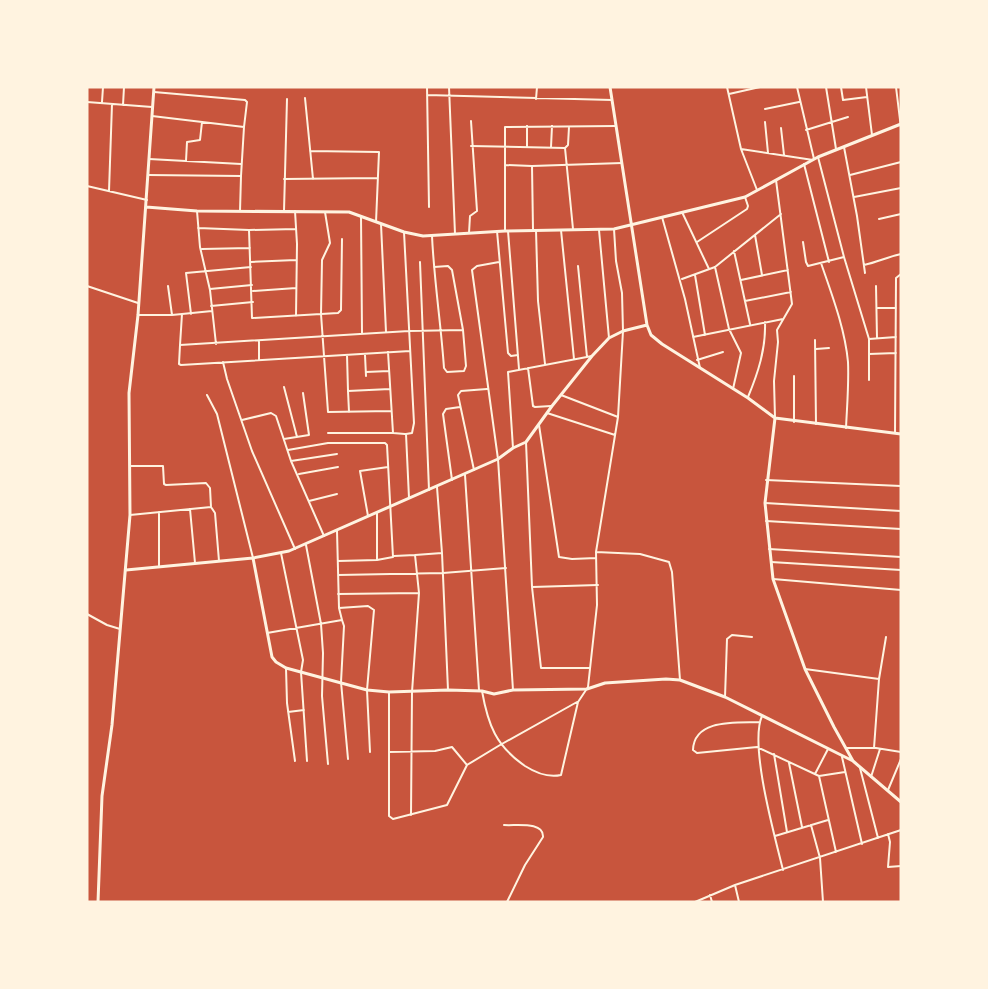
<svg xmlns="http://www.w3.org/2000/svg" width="988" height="989" viewBox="0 0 988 989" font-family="'Fira Sans',sans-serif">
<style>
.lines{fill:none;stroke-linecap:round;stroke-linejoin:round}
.minor{stroke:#fff3e0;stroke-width:2}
.tertiary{stroke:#fff3e0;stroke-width:3}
</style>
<rect width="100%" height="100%" fill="#c8553d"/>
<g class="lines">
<path class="minor" d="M 427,87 L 429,207
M 449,87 L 455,234
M 727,87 L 741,149 L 757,190
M 797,87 L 814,159
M 826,87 L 836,149
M 841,87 L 843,100 L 867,97
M 866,87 L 872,135
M 896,87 L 901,128
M 154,92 L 245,100 L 247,102 L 244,127
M 729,94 L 760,87
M 427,95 L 612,100
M 305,98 L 313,179
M 536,99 L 537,87
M 87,102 L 152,107
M 102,102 L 103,87
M 123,105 L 124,87
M 765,109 L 799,102
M 765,122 L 768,153
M 781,128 L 784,155
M 806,130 L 848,117
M 471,146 L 565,148 L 573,229
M 527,146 L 527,126
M 551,147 L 552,126
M 844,147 L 857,216 L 865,273
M 565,148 L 568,145 L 569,127
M 741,149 L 813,160
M 310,151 L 379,152 L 376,222
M 818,157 L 844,257 L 869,339 L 869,380
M 149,159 L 241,164
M 186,161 L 187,142 L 200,140 L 202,122
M 804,164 L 829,262
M 505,165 L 532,166 L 622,163
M 532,166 L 533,230
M 148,175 L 241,176 L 244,127 L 152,116
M 850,175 L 901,162
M 284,179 L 377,178
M 87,186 L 147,200
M 109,191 L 112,104
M 854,197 L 901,188
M 197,211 L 200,247 L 210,290 L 216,344
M 240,211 L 241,176
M 284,211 L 287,99
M 295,211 L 297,244 L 296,316
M 325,212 L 330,243 L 322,260 L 321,314 L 338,313 L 341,310 L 342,239
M 682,212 L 709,269
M 361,216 L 362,333
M 662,217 L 685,299 L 700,368
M 879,219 L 901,214
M 381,224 L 386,332
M 198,228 L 249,230
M 296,229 L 249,230 L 252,318 L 321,314 L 328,412 L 391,411
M 536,230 L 538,301 L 545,364
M 561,230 L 574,359
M 599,230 L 609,338
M 497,231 L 508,353 L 511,356 L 518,355
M 505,231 L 505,127 L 616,126
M 508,231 L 519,369
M 404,232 L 414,423 L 412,433 L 406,434 L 409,498
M 469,233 L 470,216 L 477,211 L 471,121
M 755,235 L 762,275
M 697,242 L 747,209 L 748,206 L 745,197
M 803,242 L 806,262 L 808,266 L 844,257
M 202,249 L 250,248
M 734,251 L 750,324
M 251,262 L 296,260
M 420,262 L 429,490
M 499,262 L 477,266 L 472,270 L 498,459 L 513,690
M 821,263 C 832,295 845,329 848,362 C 849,384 847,406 846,428
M 864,265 C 878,262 887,257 901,254
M 578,266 L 587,357
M 434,267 L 448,266 L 452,270 L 463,330
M 715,267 L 729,329 L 741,353 L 733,389
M 695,275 L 705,335
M 682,279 L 715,267 L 781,214
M 741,280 L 788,270
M 87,286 L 138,303
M 168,286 L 172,315 L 212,311
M 876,286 L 877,338
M 210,289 L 252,285
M 253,291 L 296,288
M 745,301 L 791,292
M 211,306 L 253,302
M 878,308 L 896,308
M 182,314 L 180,345 L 409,331 L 463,330 L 466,366 L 464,371 L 447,372 L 444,368 C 441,324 434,280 432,236
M 191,314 L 186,273 L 251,267
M 138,315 L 172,315
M 693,337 L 783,319
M 869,339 L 896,337
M 815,340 L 816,424
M 180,345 L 179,364 L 181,365 L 410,351
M 816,349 L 829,348
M 388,352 L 393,433 L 405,434
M 869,354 L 896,353
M 347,355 L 348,391 L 390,389
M 365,355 L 366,376
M 259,359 L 259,341
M 697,360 L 723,352
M 223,362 L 227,379 L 252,451 L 295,549
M 528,368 L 533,406 L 535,407 L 551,406
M 366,372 L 389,371
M 794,376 L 794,422
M 284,387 L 297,437
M 348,391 L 349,412
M 207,395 L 217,414 L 253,558
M 561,395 L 618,417
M 748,397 C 758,373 766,349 765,322
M 547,413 L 615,435
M 775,418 L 774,381 L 778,342 L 777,330 L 792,304 L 776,180
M 242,420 L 271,413 L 276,416 L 291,461 L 324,536
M 539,425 L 559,557 L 572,559 L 596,558
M 328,433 L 393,433
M 895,433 L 896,278 L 901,274
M 284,439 L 309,435 L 303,393
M 526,442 L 532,587 L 541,668 L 589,668
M 513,448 L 508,372 L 592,356
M 288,450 L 328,443 L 385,443 L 387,445 L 393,557 L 377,560 L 338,561
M 291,461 L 337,454
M 130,466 L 163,466 L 164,484 L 166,485 L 206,483 L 210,488 L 211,507
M 474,470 L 458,395 L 461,391 L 487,389
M 299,474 L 338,467
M 465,475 L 479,690
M 452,480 L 443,414 L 446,409 L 460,407
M 766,480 L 901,486
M 437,487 L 442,553 L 448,690
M 309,501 L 337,494
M 765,503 L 901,511
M 190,509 L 195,563
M 159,512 L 159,566
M 130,515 L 211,507 L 215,513 L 219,561
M 368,516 L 360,471 L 388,467
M 766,521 L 901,529
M 306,545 L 321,624 L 323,653 L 322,696 L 328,764
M 769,549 L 901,557
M 596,552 L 640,554 L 669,562 L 672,572 L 680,680
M 281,553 L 303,660 L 301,672 L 307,761
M 394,556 L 415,555
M 377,559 L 377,513
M 771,562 L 901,570
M 338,575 L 443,573 L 506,568
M 773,579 L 901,590
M 532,587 L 598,585
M 338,594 L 419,593
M 339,608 L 368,606 L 374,610 L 367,690 L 370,752
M 87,614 L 107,625 L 120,629
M 342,620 L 344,626 L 341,682 L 348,759
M 267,633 L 342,620 L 339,608 L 337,531
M 286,668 L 287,703 L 295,761
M 805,669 L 879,679
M 482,691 C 488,725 496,746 525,766 C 536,773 548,778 561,775 L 578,702 L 588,687 L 597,605 L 596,552 L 618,417 L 623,331 L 622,293 L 616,261 L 614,229
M 389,692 L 389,816 L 393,819 L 447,805 L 467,765 L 500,745 L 577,702
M 725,697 L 727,639 L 732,635 L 752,637
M 288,712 L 304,710
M 762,716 C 749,745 775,837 783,870
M 760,722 C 738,723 694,718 693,750 L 697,753 L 757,747 L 819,776 L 836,852
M 847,748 L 876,748 L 901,752
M 874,748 L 879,679 L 886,637
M 389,752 L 435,751 L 452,747 L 467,765
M 774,754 L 787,832
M 842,757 L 862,844
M 789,763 L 802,827
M 860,768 L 878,838
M 815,774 L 828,749
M 819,776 L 845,772
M 871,777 L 880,749
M 888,790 L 901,759
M 411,815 L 412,692 L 419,593 L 415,555 L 442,553
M 504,825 C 516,826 544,821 543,837 L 525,865 L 507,902
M 811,825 L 820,858 L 823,902
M 888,834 L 890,842 L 888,867 L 901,866
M 775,836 L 828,820
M 735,885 L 739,902
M 710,895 L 712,902
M 695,902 L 735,885 L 901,830"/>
<path class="tertiary" d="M 610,87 L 647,325 L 651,335 L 662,344 L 748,398 L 775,418 L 901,434
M 146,207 L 197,211 L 349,212 L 404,232 L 423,236 L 505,231 L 614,229 L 745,197 L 818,157 L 901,124
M 775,418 L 765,503 L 773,579 L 805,669 L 834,727 L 853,761 L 901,802
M 253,558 L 272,657 L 276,662 L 286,668 L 367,690 L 389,692 L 448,690 L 482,691 L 494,694 L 513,690 L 587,689 L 605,683 L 666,679 L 680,680 L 725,697 L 853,761
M 126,570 L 253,558 L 289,551 L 498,459 L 513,448 L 526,442 L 552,406 L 592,356 L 609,338 L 623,331 L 647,325
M 98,902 L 102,796 L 112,725 L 130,515 L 129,393 L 138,315 L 154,87"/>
</g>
<rect width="988" height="989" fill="none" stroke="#fff3e0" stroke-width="177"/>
</svg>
